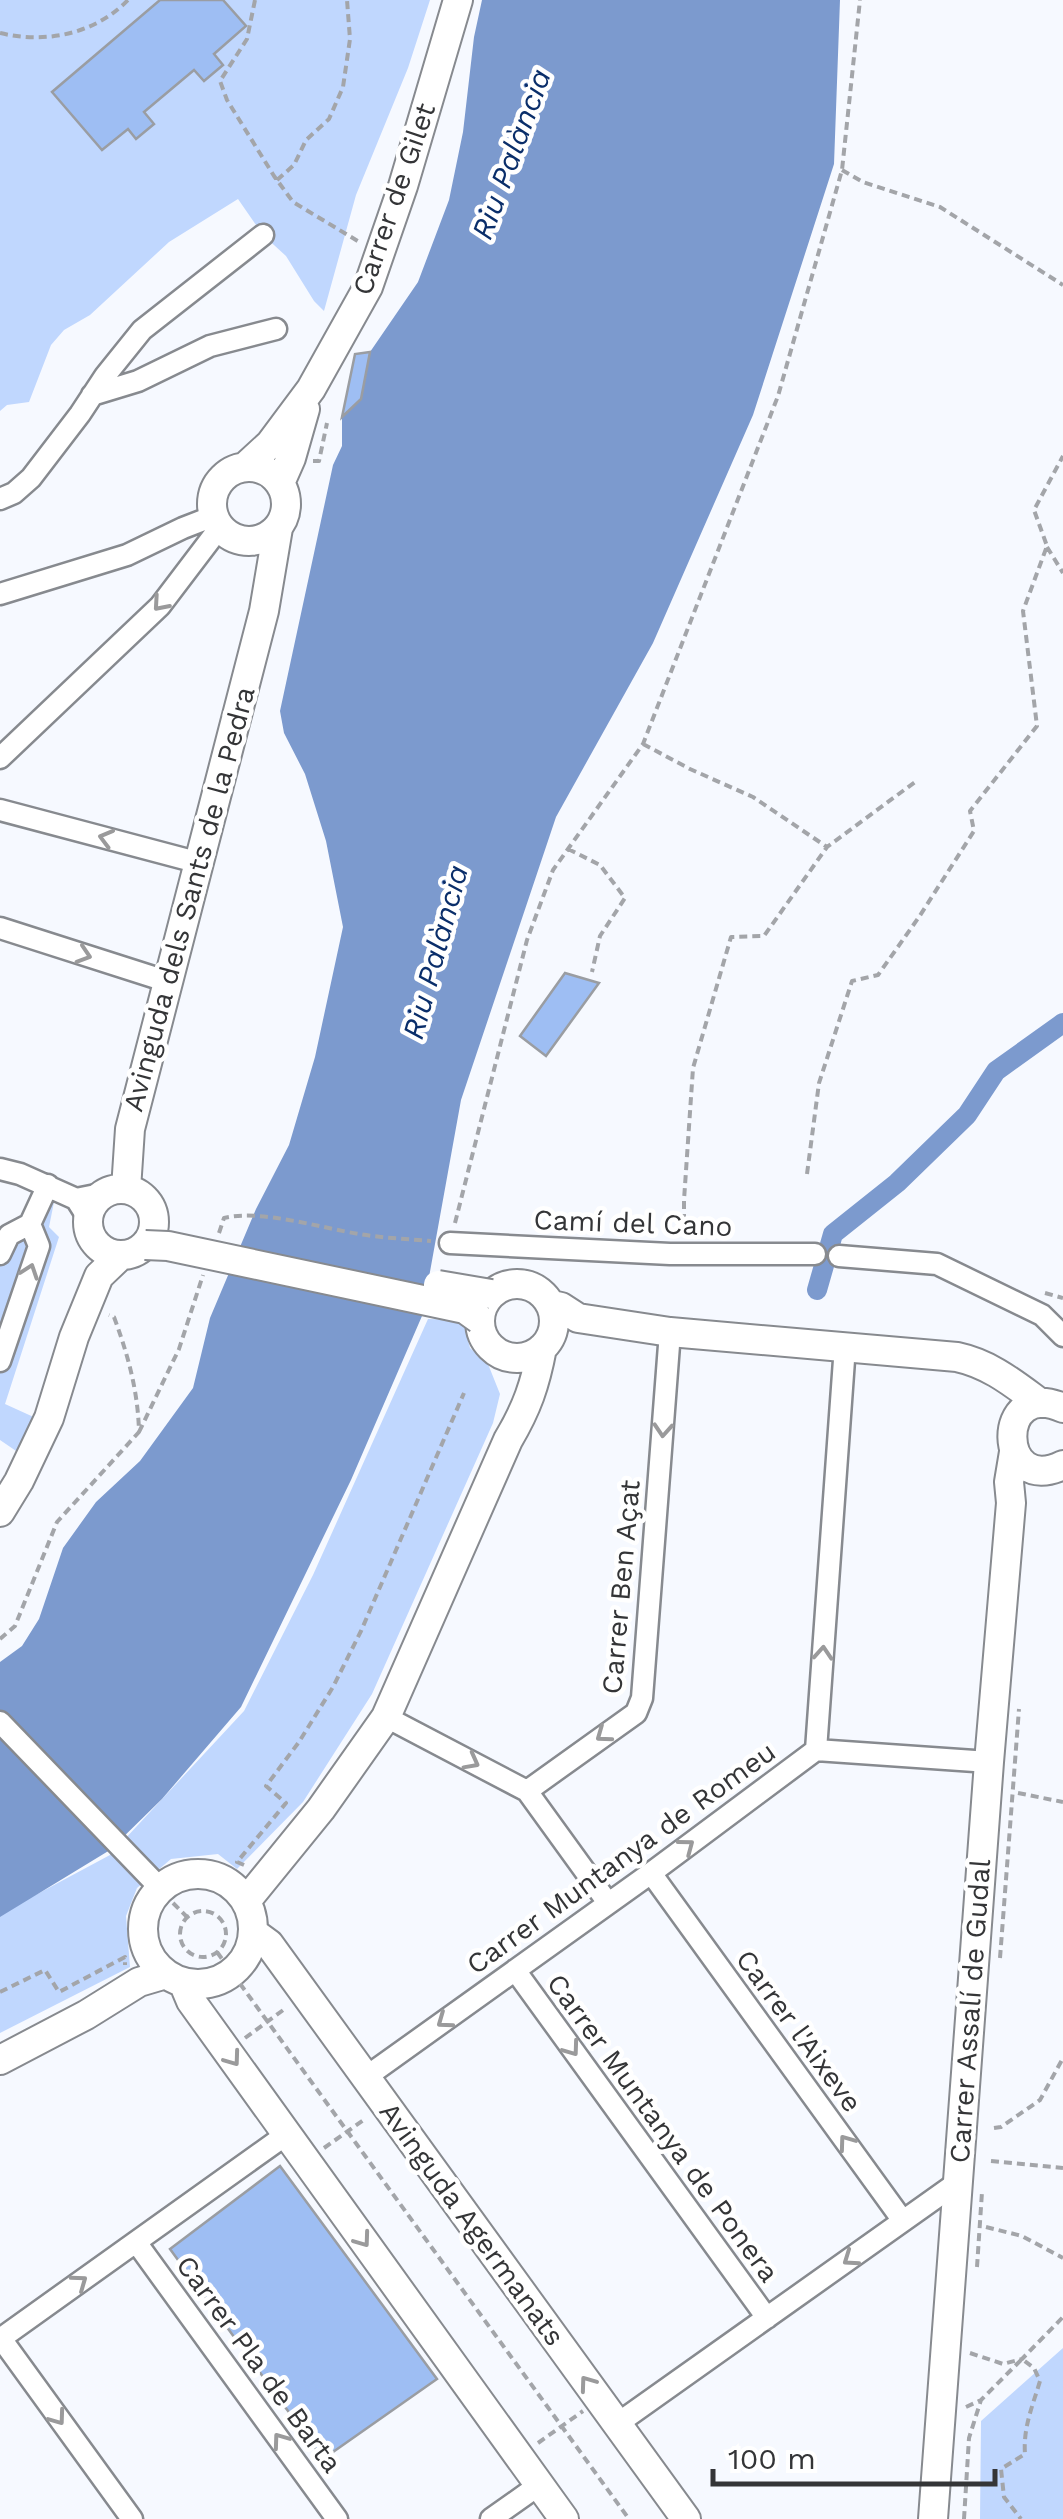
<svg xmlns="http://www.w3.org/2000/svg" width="1063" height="2519" viewBox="0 0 1063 2519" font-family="'Work Sans',sans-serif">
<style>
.green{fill:#c0d7fe}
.water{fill:#7c9ace}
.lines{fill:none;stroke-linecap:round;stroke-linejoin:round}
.canal{stroke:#7c9ace;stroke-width:20}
.building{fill:#9ebef3;stroke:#9a9da2;stroke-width:2.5}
.street-casing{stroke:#878a8f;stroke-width:25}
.secondary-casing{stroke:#878a8f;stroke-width:32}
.path{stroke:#a3a5a9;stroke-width:4;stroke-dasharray:8 5;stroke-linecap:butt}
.street{stroke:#fff;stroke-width:20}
.secondary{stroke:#fff;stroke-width:28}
.secondary-bridge-casing{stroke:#878a8f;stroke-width:32;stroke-linecap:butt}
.secondary-bridge{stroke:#fff;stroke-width:28}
.oneway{stroke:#9a9a9b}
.labels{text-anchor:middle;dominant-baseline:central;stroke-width:9;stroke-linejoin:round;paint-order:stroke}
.street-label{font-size:28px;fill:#343537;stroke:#fff}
.water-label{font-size:30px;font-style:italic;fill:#0a2e6a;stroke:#fff}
</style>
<rect width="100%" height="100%" fill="#f6f9ff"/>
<path class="green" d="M 0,0 L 430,0 L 408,68 L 356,195 L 324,311 L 314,301 L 286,256 L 263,235 L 238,199 L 169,242 L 90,315 L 64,330 L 51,345 L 29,402 L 7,405 L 0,411 Z
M 30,1198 L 54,1202 L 49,1227 L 59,1237 L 5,1404 L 38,1419 L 22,1455 L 0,1440 L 0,1258 Z
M 428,1319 L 463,1320 L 470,1348 L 488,1364 L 500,1394 L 493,1423 L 372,1694 L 303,1802 L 237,1869 L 218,1854 L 171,1859 L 137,1888 L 126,1916 L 130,1967 L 0,2033 L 0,1914 L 110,1855 L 244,1711 L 313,1575 Z
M 1063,2348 L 1063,2519 L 980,2519 L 981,2421 Z"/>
<path class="water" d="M 482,0 L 840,0 L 834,164 L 753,415 L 653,643 L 556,817 L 461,1100 L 422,1316 L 351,1480 L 241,1707 L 162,1799 L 110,1850 L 0,1917 L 0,1662 L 22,1646 L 39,1619 L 63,1548 L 96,1502 L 140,1461 L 193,1388 L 210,1318 L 256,1209 L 289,1145 L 315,1057 L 343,927 L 326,841 L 305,774 L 284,733 L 280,711 L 333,465 L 342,446 L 342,417 L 361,399 L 370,352 L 418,282 L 449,200 L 463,132 L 474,37 Z"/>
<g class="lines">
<path class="canal" d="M 817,1290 L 833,1234 L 897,1183 L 967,1115 L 996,1071 L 1063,1023"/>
</g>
<path class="building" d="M 160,0 L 223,0 L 246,26 L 214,54 L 223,65 L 204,81 L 194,70 L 144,112 L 154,124 L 136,139 L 128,129 L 102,150 L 52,92 Z
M 370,352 L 361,399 L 342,417 L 355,354 Z
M 565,973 L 599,983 L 546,1056 L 520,1036 Z
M 280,2166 L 437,2379 L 323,2459 L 170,2249 Z"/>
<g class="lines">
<defs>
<path id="street" d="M 92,395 L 138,381 L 210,346 L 276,329
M 0,499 L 14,493 L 31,478 L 80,414 L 105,376 L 142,330 L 263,235
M 0,594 L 127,555 L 183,528 L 214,516
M 0,758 L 160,606 L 220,527
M 0,810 L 200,863
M 0,928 L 169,982
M 0,1169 L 20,1174 L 76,1199 L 88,1218
M 76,1199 L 106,1193
M 30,1224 L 48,1185
M 450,1243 L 670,1254 L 815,1254
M 0,1254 L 9,1235 L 30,1224 L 39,1246 L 0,1361
M 839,1256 L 937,1264 L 1042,1315 L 1063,1336
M 386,1717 L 527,1791 L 608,1903
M 0,1722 L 161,1889
M 816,1750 L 845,1346
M 527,1791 L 636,1713 L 642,1698 L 670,1332
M 651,1873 L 903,2221
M 515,1970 L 767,2318
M 366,2077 L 651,1873 L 816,1750 L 989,1762
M 136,2242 L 337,2519
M 0,2337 L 132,2519
M 0,2339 L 287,2134
M 617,2424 L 958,2182
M 491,2519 L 539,2485"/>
<path id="secondary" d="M 246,466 L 270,444 L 311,389 L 368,287 L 403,186 L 458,0
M212 504a37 37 0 1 1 74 0a37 37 0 1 1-74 0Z
M 280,483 L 291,458 L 305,409
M88 1222a33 33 0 1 1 66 0a33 33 0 1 1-66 0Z
M 126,1189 L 130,1129 L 264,611 L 278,528
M480 1321a37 37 0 1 1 74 0a37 37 0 1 1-74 0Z
M 552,1305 L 561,1307 L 578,1318 L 670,1332 L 957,1357 C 990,1364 1014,1384 1040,1403
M 1063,1408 C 994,1377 997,1498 1063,1465
M 0,1512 L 19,1481 L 49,1418 L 74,1337 L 99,1276 L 120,1256
M143 1929a55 55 0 1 1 110 0a55 55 0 1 1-110 0Z
M 247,1900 L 321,1809 L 386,1717 L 508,1440 C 527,1408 535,1385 542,1348
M 254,1933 L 269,1944 L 686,2519
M 183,1982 L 191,2001 L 564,2519
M 0,2060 L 86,2015 L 139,1982 L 166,1974
M 933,2519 L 989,1762 L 1011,1503 L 1009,1482 L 1014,1452"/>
</defs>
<use href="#street" class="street-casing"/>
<use href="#secondary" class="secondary-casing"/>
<path class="path" d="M 255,0 L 247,39 L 220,81 L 227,100 L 274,176 L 293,202 L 361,243
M 0,33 C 46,44 95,34 128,0
M 842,170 L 863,182 L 940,207 L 1063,285
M 277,180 L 294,165 L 306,140 L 329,119 L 343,87 L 350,39 L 347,0
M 313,461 L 319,461 L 327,423
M 1047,547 L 1063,573
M 643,744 L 690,769 L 753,797 L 827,847 L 915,782
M 568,849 L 600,865 L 625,898 L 600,936 L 592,972
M 807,1174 L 819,1083 L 852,981 L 878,975 L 919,917 L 974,831 L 970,811 L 1037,726 L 1023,611 L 1047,546 L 1034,510 L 1063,456
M 455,1223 L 527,940 L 553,870 L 643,744 L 778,396 L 842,170 L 860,0
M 219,1233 L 224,1218 C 261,1209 321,1228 359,1234 C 383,1238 407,1239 431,1241
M 684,1235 L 684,1200 L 693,1068 L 731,937 L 764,936 L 827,847
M 1045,1293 L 1063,1298
M 139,1432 L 179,1349 L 203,1275
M 0,1639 L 15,1626 L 57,1522 L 139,1432 C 138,1391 128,1355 114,1317 L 109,1315
M 1018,1793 L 1063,1802
M 244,1865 L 237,1862 L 286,1803 L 266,1786 L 299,1742 L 333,1687 L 361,1631 L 464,1393
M 173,1903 L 187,1917
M180 1934a23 23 0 1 1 46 0a23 23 0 1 1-46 0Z
M 217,1952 L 629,2519
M 1000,1958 L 1019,1709
M 0,1992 L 45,1970 L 59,1992 L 125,1957 L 125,1965
M 245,2038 L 286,2008
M 994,2128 L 1001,2127 L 1040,2100 L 1063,2058
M 324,2148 L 365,2119
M 991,2161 L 1063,2168
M 986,2227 L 1022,2236 L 1063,2258
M 977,2267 L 982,2192
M 970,2353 L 1003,2364 L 1022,2359 L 1063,2317
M 966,2407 L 981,2400 L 1022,2359 L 1034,2368 L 1040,2381 C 1033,2405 1023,2427 1025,2454 L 1001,2469 L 1004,2497 L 1021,2519
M 538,2443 L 583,2411
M 964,2519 L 969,2438 L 981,2400"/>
<use href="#street" class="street"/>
<use href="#secondary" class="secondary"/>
<defs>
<path id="secondary-bridge" d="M 145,1245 L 168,1246 L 465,1309 L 479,1319
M 438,1285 L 491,1294"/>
</defs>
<use href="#secondary-bridge" class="secondary-bridge-casing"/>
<use href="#secondary-bridge" class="secondary-bridge"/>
</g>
<defs><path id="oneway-chevron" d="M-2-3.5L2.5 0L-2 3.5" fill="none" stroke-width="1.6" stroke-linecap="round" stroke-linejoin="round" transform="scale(2.5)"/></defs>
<g class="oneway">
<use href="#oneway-chevron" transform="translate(160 604) rotate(131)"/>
<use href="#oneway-chevron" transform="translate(106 838) rotate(-165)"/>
<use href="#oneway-chevron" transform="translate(84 955) rotate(18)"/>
<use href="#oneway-chevron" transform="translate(30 1271) rotate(-71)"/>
<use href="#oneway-chevron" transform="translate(663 1430) rotate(94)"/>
<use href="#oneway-chevron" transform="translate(823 1653) rotate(-86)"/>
<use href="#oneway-chevron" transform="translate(603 1735) rotate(144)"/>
<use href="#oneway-chevron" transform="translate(472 1762) rotate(28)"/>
<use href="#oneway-chevron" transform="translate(687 1846) rotate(-37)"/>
<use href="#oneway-chevron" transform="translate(444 2021) rotate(144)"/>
<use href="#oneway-chevron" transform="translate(572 2049) rotate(54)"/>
<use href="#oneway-chevron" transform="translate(233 2059) rotate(54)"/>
<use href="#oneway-chevron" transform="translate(846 2142) rotate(-126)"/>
<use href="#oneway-chevron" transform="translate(363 2240) rotate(54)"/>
<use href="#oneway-chevron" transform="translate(850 2259) rotate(145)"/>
<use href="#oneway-chevron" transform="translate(80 2282) rotate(-36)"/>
<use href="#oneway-chevron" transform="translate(587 2383) rotate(-126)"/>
<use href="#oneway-chevron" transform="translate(58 2418) rotate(54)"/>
<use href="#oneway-chevron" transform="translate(280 2440) rotate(-126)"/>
</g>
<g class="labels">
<g class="street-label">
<text transform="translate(394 199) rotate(-71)">Carrer de Gilet</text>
<text transform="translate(189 899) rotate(-75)">Avinguda dels Sants de la Pedra</text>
<text transform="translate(633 1223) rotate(2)">Camí del Cano</text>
<text transform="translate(621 1587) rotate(-85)">Carrer Ben Açat</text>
<text transform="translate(621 1858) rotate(-36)">Carrer Muntanya de Romeu</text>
<text transform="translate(970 2011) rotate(-86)">Carrer Assalí de Gudal</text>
<text transform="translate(799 2031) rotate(54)">Carrer l'Aixeve</text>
<text transform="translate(663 2128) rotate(54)">Carrer Muntanya de Ponera</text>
<text transform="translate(472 2224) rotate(54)">Avinguda Agermanats</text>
<text transform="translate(259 2364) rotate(54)">Carrer Pla de Barta</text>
</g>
<g class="water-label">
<text transform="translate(511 154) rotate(-70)">Riu Palància</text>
<text transform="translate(435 952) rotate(-75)">Riu Palància</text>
</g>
</g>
<path d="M713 2469v15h282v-15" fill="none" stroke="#343537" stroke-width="5"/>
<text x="728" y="2469" font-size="30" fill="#343537" stroke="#ffffff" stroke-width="8" paint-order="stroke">100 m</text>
</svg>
